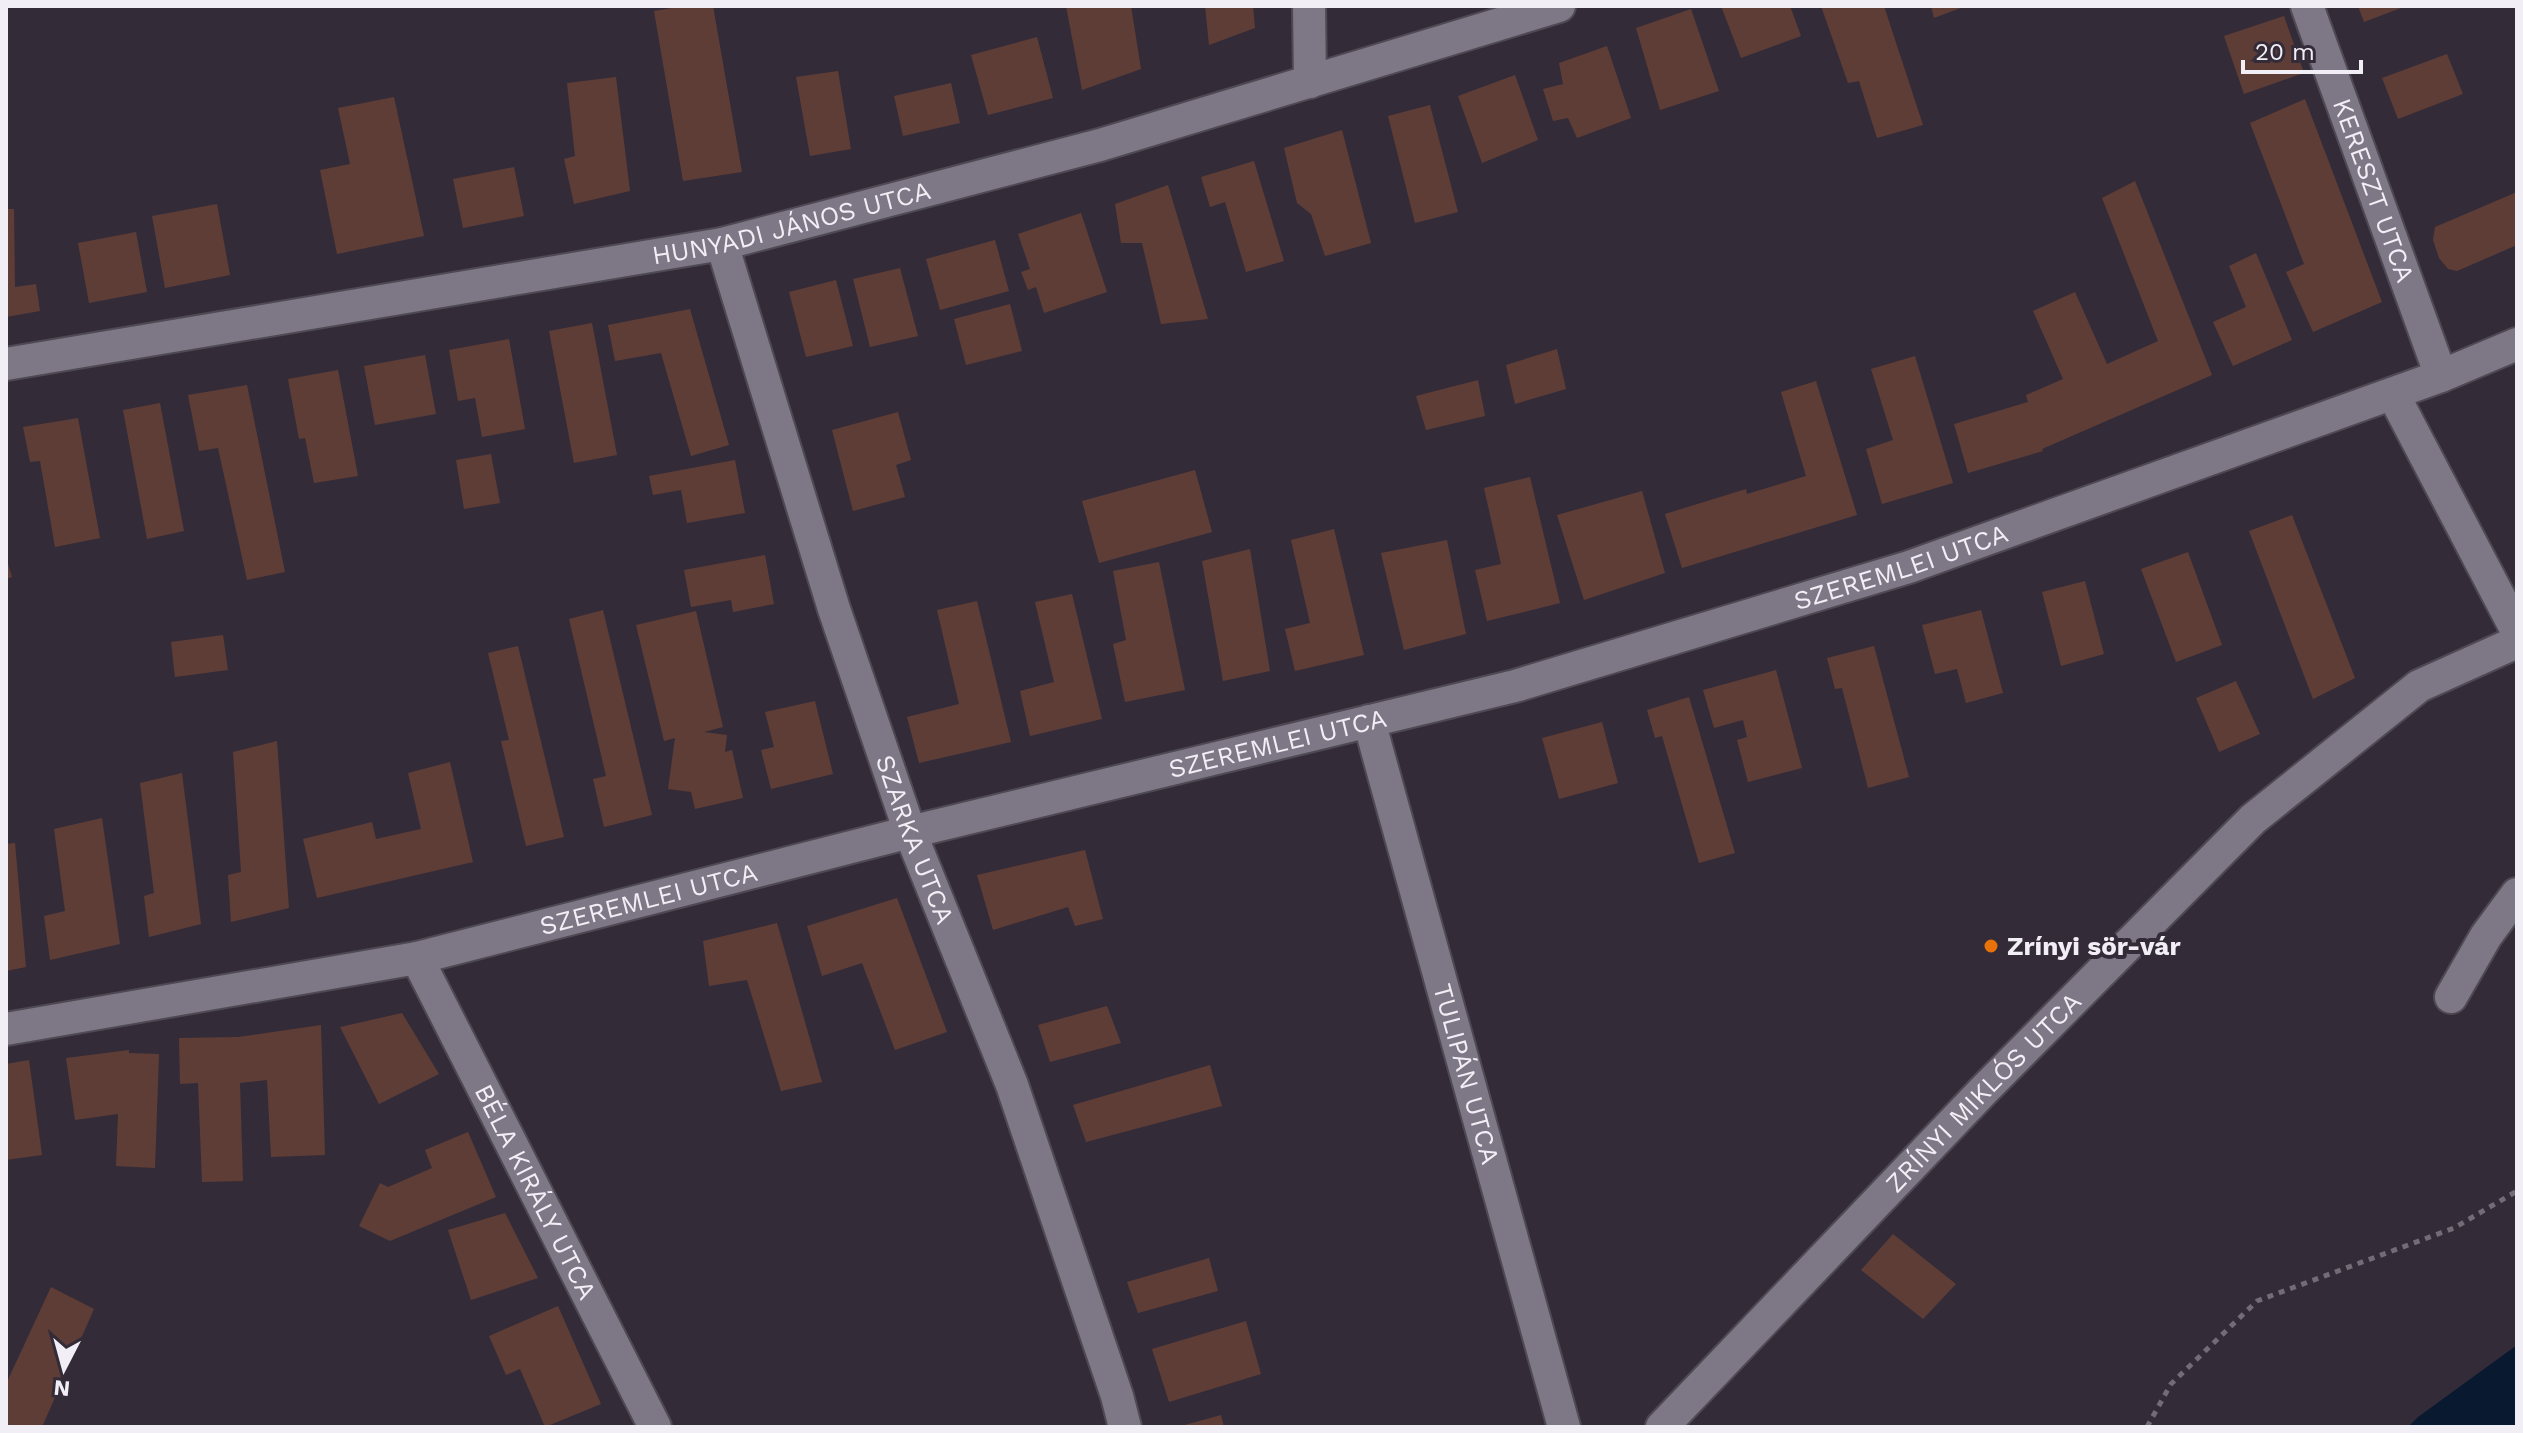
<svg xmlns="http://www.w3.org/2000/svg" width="2523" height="1433" viewBox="0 0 2523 1433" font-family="'Work Sans',sans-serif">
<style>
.water{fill:#091930}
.building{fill:#5f3d37}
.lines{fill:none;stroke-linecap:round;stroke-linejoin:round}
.street-casing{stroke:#4e4953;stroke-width:36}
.path{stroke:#726c77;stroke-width:5;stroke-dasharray:6 6;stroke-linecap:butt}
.street{stroke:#7e7785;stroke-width:32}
.food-dot{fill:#e8710a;stroke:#332c38;stroke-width:3}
.labels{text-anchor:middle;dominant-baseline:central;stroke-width:8;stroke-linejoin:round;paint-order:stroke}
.street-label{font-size:26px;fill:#f2eef6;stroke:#332c38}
.poi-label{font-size:26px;font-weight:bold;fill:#f2eef6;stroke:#332c38;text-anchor:start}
</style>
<rect width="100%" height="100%" fill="#332c38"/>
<path class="water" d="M 2517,1345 L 2517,1427 L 2408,1427 L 2418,1417 Z"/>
<path class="building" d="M 684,6 L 713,6 L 742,172 L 683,181 L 654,11 Z
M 1066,6 L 1131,6 L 1141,69 L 1082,90 Z
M 1205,6 L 1253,6 L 1255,28 L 1209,45 Z
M 1721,6 L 1790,6 L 1801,36 L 1741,58 Z
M 1821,6 L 1884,6 L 1923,125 L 1877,138 L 1859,81 L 1848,83 Z
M 1931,6 L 1966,6 L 1934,18 Z
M 2358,6 L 2406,6 L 2364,22 Z
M 1691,9 L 1719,91 L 1660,110 L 1636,28 Z
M 2284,16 L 2304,73 L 2244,94 L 2224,36 Z
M 1037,37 L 1053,98 L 988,115 L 971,55 Z
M 1607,46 L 1631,118 L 1577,138 L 1568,118 L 1553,121 L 1543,89 L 1563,84 L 1559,63 Z
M 2447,54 L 2463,94 L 2398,119 L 2382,78 Z
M 838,71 L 851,149 L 810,156 L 796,77 Z
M 1515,75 L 1538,140 L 1482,163 L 1458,96 Z
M 616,77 L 630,191 L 574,204 L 564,159 L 575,156 L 567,83 Z
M 951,83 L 960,123 L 903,136 L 894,96 Z
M 394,97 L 424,236 L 337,254 L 320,170 L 350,164 L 338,108 Z
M 2305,99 L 2382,302 L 2313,332 L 2286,272 L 2304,264 L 2250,123 Z
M 1430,105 L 1458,212 L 1415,223 L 1388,116 Z
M 1342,130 L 1371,243 L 1325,256 L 1311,214 L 1297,203 L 1284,148 Z
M 1254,161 L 1284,261 L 1246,272 L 1225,202 L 1210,207 L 1201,177 Z
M 514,167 L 524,216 L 463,228 L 453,179 Z
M 2135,181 L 2212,375 L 2042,449 L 2043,451 L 1968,473 L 1954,424 L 2028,402 L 2026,395 L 2063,379 L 2033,311 L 2075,292 L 2107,364 L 2158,341 L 2102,198 Z
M 1168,185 L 1208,319 L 1161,324 L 1142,243 L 1121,243 L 1115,204 Z
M 2517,192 L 2517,245 L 2457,271 L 2448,269 L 2439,258 L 2433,240 L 2435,227 Z
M 217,204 L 230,275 L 165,288 L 152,216 Z
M 6,209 L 14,209 L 15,287 L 36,284 L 40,311 L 6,317 Z
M 1081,213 L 1107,292 L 1044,313 L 1036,287 L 1028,290 L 1021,272 L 1030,269 L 1018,234 Z
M 136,232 L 147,292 L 89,303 L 78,243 Z
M 995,240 L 1009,291 L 940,310 L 926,259 Z
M 2256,253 L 2292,340 L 2233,366 L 2213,322 L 2246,307 L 2229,266 Z
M 900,268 L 918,336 L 870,347 L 853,279 Z
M 836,280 L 853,346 L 806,357 L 789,292 Z
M 1010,304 L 1022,351 L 966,365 L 954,319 Z
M 690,309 L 729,445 L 691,456 L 661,353 L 615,361 L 608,325 Z
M 592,323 L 617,455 L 574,463 L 549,331 Z
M 509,339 L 525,429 L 482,437 L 475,398 L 458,401 L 449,350 Z
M 1557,349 L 1566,389 L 1515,404 L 1506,365 Z
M 425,355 L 436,414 L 375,425 L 364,366 Z
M 1915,356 L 1953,483 L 1882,504 L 1866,449 L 1893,440 L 1871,369 Z
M 338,370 L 358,476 L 314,483 L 305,438 L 299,439 L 288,379 Z
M 1478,380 L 1485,416 L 1426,430 L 1416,396 Z
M 1816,381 L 1857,515 L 1682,568 L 1665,514 L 1746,489 L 1747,494 L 1806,476 L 1781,392 Z
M 247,385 L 285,572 L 247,580 L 218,448 L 199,451 L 188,395 Z
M 160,403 L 184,531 L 147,539 L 123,410 Z
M 898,412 L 911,460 L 896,465 L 905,497 L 853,511 L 832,430 Z
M 78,418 L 100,538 L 55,547 L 40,461 L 30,462 L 23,427 Z
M 491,454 L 500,503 L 464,509 L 456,460 Z
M 735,460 L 745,513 L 687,523 L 681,490 L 653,495 L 649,476 Z
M 1195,470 L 1212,532 L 1099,563 L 1082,501 Z
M 1530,477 L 1560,603 L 1487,621 L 1475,570 L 1501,564 L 1484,488 Z
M 1642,491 L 1665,573 L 1584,600 L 1557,515 Z
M 2292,515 L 2355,678 L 2313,699 L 2249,531 Z
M 1334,529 L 1364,655 L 1295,671 L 1285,629 L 1310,623 L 1291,540 Z
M 1447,540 L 1466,634 L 1404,650 L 1381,553 Z
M 1250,549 L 1270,671 L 1223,681 L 1202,561 Z
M 2188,552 L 2222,645 L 2176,662 L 2141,569 Z
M 765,555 L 774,604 L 733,612 L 731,600 L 691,607 L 684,570 Z
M 6,557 L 12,577 L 6,579 Z
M 1159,562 L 1185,690 L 1125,702 L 1113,644 L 1126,640 L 1113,571 Z
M 2085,581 L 2104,654 L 2061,666 L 2042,592 Z
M 1072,594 L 1102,719 L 1030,736 L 1020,691 L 1054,682 L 1035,602 Z
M 977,601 L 1011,742 L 919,763 L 907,717 L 959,704 L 937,610 Z
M 603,610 L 652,815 L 604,827 L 593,779 L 606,776 L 569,619 Z
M 1981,610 L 2003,693 L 1966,703 L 1957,669 L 1935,674 L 1922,625 Z
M 696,611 L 723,727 L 704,732 L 727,735 L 725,752 L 732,750 L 743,798 L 695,809 L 691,792 L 668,789 L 675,738 L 664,741 L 636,625 Z
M 223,635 L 228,670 L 175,677 L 171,642 Z
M 518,646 L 564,837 L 526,846 L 501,741 L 509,740 L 488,653 Z
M 1874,646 L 1909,777 L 1868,788 L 1842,688 L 1835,689 L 1827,658 Z
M 1776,670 L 1802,768 L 1748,782 L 1737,740 L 1747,737 L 1743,720 L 1714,728 L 1703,690 Z
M 2236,681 L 2260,734 L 2219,752 L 2196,698 Z
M 1689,697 L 1735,853 L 1699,863 L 1662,736 L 1655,738 L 1647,710 Z
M 815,701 L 833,774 L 771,789 L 761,750 L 774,747 L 765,712 Z
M 1602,722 L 1618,783 L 1559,799 L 1542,738 Z
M 277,741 L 289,908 L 231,922 L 228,875 L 241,872 L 233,752 Z
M 450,762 L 473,862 L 317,898 L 303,839 L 372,822 L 376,839 L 421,829 L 408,773 Z
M 182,773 L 201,924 L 149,937 L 144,896 L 154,893 L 140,783 Z
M 102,818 L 120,944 L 50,960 L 44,916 L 65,911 L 54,829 Z
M 15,843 L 26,967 L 6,971 L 6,844 Z
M 1085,850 L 1103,919 L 1075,926 L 1068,907 L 993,930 L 977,875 Z
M 897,898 L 947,1032 L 895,1050 L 862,963 L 822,976 L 807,926 Z
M 777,923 L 822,1082 L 781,1091 L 747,980 L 709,986 L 703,941 Z
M 1107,1006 L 1121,1043 L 1050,1062 L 1038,1025 Z
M 402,1013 L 439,1074 L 379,1104 L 340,1027 Z
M 321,1025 L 325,1155 L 271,1157 L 267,1080 L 240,1083 L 243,1181 L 202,1182 L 198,1083 L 180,1084 L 179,1038 L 238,1037 Z
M 129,1050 L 129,1053 L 159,1054 L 155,1168 L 116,1166 L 118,1114 L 75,1120 L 66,1058 Z
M 29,1060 L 42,1155 L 6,1160 L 6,1064 Z
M 1210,1065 L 1222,1106 L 1086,1142 L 1073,1105 Z
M 468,1132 L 496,1197 L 390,1241 L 359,1226 L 380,1183 L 388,1187 L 432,1168 L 425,1150 Z
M 505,1213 L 538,1278 L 471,1300 L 448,1230 Z
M 1893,1234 L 1956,1284 L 1923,1319 L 1861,1270 Z
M 1209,1258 L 1218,1291 L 1138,1313 L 1127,1282 Z
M 51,1287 L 94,1309 L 42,1427 L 6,1427 L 6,1384 Z
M 558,1306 L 601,1404 L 545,1427 L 520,1369 L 506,1375 L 489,1336 Z
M 1246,1321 L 1261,1374 L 1169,1402 L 1152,1349 Z
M 1221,1415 L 1224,1427 L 1181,1427 L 1181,1426 Z"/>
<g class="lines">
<defs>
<g id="street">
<path d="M 1309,6 L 1310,82"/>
<path id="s1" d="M 2307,6 L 2441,376"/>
<path id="s2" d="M 722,244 L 834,609 L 910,832 L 1012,1085 L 1117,1396 L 1125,1427"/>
<path id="s3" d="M 6,364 L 722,244 L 1100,145 L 1559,6"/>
<path d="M 2393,394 L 2517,631"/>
<path id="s4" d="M 1369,721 L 1564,1427"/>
<path id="s5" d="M 417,958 L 655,1427"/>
<path d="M 2451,997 L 2486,936 L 2517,894"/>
<path id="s6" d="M 6,1029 L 417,958 L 910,832 L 1515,686 L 1909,567 L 2441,376 L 2517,344"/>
<path id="s7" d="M 1662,1427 L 1983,1091 L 2253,819 L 2419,686 L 2517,642"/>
</g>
</defs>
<use href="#street" class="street-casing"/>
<path class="path" d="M 2147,1427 L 2171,1384 L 2257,1301 L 2454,1228 L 2517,1191"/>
<use href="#street" class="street"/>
</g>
<circle class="food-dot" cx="1991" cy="946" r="8"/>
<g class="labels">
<g class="street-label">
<text stroke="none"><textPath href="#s1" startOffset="196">KERESZT UTCA</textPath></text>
<text stroke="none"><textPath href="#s3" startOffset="798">HUNYADI JÁNOS UTCA</textPath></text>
<text stroke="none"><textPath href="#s6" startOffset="1952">SZEREMLEI UTCA</textPath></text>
<text stroke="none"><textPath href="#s6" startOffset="1304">SZEREMLEI UTCA</textPath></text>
<text stroke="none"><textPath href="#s2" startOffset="626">SZARKA UTCA</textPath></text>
<text stroke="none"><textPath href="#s6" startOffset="656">SZEREMLEI UTCA</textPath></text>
<text stroke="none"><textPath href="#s4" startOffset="366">TULIPÁN UTCA</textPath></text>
<text stroke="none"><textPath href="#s7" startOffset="464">ZRÍNYI MIKLÓS UTCA</textPath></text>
<text stroke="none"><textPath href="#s5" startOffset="262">BÉLA KIRÁLY UTCA</textPath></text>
</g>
<g class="poi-label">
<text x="2007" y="946">Zrínyi sör-vár</text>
</g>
</g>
<rect width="2523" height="1433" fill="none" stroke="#f2eef6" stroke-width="16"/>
<g transform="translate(64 1369) rotate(186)" stroke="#332c38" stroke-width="6" paint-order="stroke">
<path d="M0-6L14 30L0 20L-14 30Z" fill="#f2eef6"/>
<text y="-12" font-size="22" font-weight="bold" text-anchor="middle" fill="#f2eef6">N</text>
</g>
<path d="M2243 60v12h118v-12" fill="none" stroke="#f2eef6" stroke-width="4"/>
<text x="2255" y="60" font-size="24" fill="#f2eef6" stroke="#332c38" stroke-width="6" paint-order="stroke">20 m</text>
</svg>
